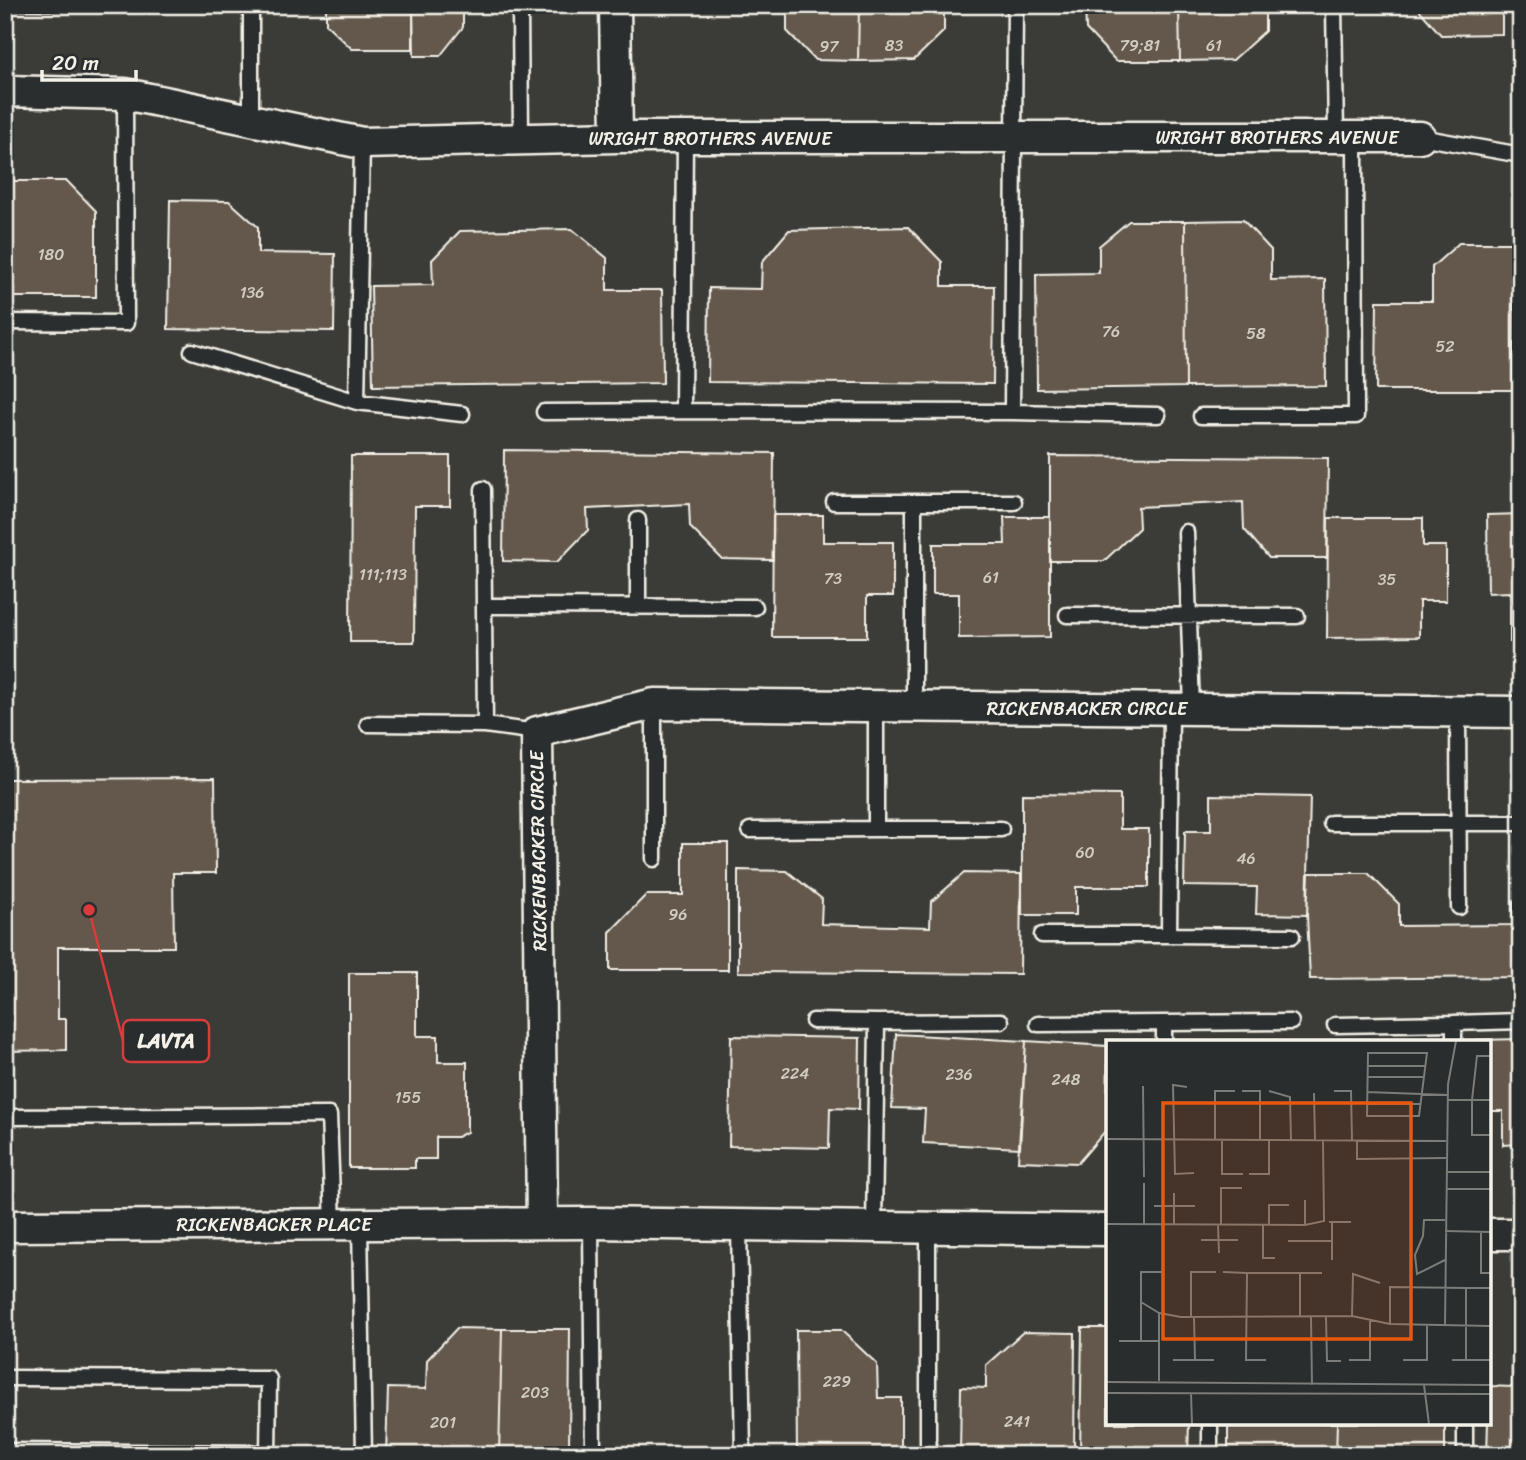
<svg xmlns="http://www.w3.org/2000/svg" width="1526" height="1460" viewBox="0 0 1526 1460" font-family="Sriracha,sans-serif">
<style>
.built{fill:#3b3a37;fill-rule:evenodd}
.building{fill:#64594c;stroke:#f4f1e8;stroke-width:2}
.lines{fill:none;stroke-linecap:round;stroke-linejoin:round}
.service-casing{stroke:#f4f1e8;stroke-width:19}
.minor-casing{stroke:#f4f1e8;stroke-width:35}
.service{stroke:#2a2d2e;stroke-width:14}
.minor{stroke:#2a2d2e;stroke-width:30}
.labels{text-anchor:middle;dominant-baseline:central;stroke-width:5;stroke-linejoin:round;paint-order:stroke}
.number-label{font-size:16px;fill:#d0cbc1}
.street-label{font-size:19px;fill:#f4f1e8;stroke:#2a2d2e}
.inset-road{fill:none;stroke:#7b7b78;stroke-width:2}
.view{fill:#e8590c;fill-opacity:0.15;stroke:#e8590c;stroke-width:3.5}
.inset-edge{fill:none;stroke:#f4f1e8;stroke-width:3.5}
.leader{fill:none;stroke:#d93c3b;stroke-width:2.5}
.callout-dot{fill:#d93c3b;stroke:#2a2d2e;stroke-width:2.5}
.callout{fill:#2a2d2e;stroke:#d93c3b;stroke-width:2.5}
.callout-label{font-size:21px;text-anchor:middle;font-weight:bold;fill:#f4f1e8}
</style>
<rect width="100%" height="100%" fill="#2a2d2e"/>
<filter id="ink" filterUnits="userSpaceOnUse"><feTurbulence type="fractalNoise" baseFrequency=".0143" numOctaves="2"/><feDisplacementMap in="SourceGraphic" scale="14" xChannelSelector="R" yChannelSelector="G"/><feConvolveMatrix kernelMatrix="1 2 1 2 8 2 1 2 1" color-interpolation-filters="sRGB"/></filter>
<g filter="url(#ink)">
<path class="built" d="M 5,5 L 1521,5 L 1521,1455 L 5,1455 ZM 1108,1042 L 1489,1042 L 1489,1423 L 1108,1423 Z"/>
<path class="building" d="M 5,5 L 68,5 L 68,11 L 5,10 Z
M 68,5 L 148,5 L 142,12 L 68,11 Z
M 326,5 L 413,5 L 413,49 L 352,49 L 326,24 Z
M 413,5 L 463,5 L 463,27 L 440,56 L 414,56 Z
M 741,5 L 859,5 L 858,61 L 815,60 L 787,31 L 787,7 Z
M 859,5 L 944,5 L 944,31 L 914,60 L 858,61 Z
M 1085,5 L 1179,5 L 1180,61 L 1116,61 L 1086,29 Z
M 1179,5 L 1265,5 L 1265,31 L 1233,60 L 1180,61 Z
M 1415,5 L 1502,5 L 1502,34 L 1441,35 Z
M 5,181 L 67,181 L 96,211 L 96,297 L 5,297 Z
M 170,200 L 229,201 L 258,227 L 258,253 L 335,254 L 334,331 L 168,329 Z
M 1243,220 L 1271,250 L 1271,280 L 1325,279 L 1326,386 L 1186,387 L 1185,221 Z
M 1129,221 L 1185,221 L 1186,387 L 1037,389 L 1036,274 L 1099,273 L 1099,246 Z
M 908,227 L 942,262 L 942,286 L 994,286 L 993,384 L 708,382 L 709,288 L 761,289 L 762,262 L 789,230 Z
M 572,229 L 607,258 L 607,290 L 662,290 L 663,383 L 373,386 L 371,286 L 433,285 L 432,260 L 460,231 Z
M 1521,242 L 1521,391 L 1513,390 L 1514,243 Z
M 1459,243 L 1514,243 L 1513,390 L 1376,390 L 1377,301 L 1432,301 L 1432,267 Z
M 504,450 L 774,453 L 773,560 L 722,559 L 690,527 L 689,504 L 587,509 L 588,530 L 557,562 L 503,561 Z
M 351,456 L 450,456 L 450,506 L 415,506 L 414,642 L 350,642 Z
M 1050,456 L 1328,458 L 1327,558 L 1269,558 L 1244,529 L 1243,502 L 1138,507 L 1139,528 L 1104,561 L 1050,561 Z
M 1521,514 L 1521,642 L 1510,642 L 1510,592 L 1488,593 L 1487,515 Z
M 773,515 L 823,515 L 823,542 L 893,542 L 893,596 L 867,596 L 867,637 L 772,637 Z
M 1004,517 L 1050,517 L 1050,637 L 959,638 L 959,594 L 933,594 L 933,544 L 1005,544 Z
M 1328,518 L 1423,518 L 1423,546 L 1446,546 L 1446,601 L 1419,601 L 1419,637 L 1327,638 Z
M 215,778 L 216,873 L 173,873 L 174,947 L 58,947 L 58,1019 L 66,1019 L 66,1050 L 5,1051 L 5,779 Z
M 1022,794 L 1120,795 L 1120,829 L 1149,829 L 1149,887 L 1076,887 L 1076,915 L 1022,915 Z
M 1211,795 L 1310,797 L 1307,915 L 1256,914 L 1257,887 L 1184,886 L 1185,831 L 1211,831 Z
M 683,843 L 728,843 L 728,970 L 610,970 L 610,932 L 646,895 L 683,895 Z
M 738,870 L 787,871 L 822,899 L 821,924 L 930,927 L 931,902 L 964,873 L 1021,874 L 1020,974 L 738,972 Z
M 1309,873 L 1368,873 L 1399,904 L 1399,926 L 1513,925 L 1513,902 L 1521,892 L 1521,977 L 1310,979 L 1307,915 Z
M 349,973 L 417,973 L 417,1036 L 438,1036 L 438,1062 L 467,1062 L 467,1132 L 457,1137 L 436,1137 L 436,1159 L 415,1159 L 415,1168 L 349,1168 Z
M 896,1034 L 1026,1041 L 1020,1148 L 923,1143 L 925,1109 L 892,1108 Z
M 731,1036 L 860,1038 L 859,1109 L 830,1108 L 829,1148 L 729,1146 Z
M 1521,1039 L 1521,1144 L 1503,1145 L 1503,1111 L 1489,1111 L 1489,1042 L 1477,1042 L 1477,1040 Z
M 1026,1041 L 1108,1046 L 1107,1129 L 1078,1163 L 1018,1161 Z
M 457,1328 L 502,1329 L 499,1455 L 386,1455 L 388,1388 L 426,1389 L 427,1360 Z
M 1082,1328 L 1108,1328 L 1108,1423 L 1189,1423 L 1188,1455 L 1080,1455 Z
M 502,1329 L 570,1329 L 569,1455 L 499,1455 Z
M 796,1330 L 841,1330 L 877,1364 L 878,1398 L 901,1398 L 901,1455 L 797,1455 Z
M 1023,1332 L 1075,1333 L 1074,1455 L 960,1455 L 961,1387 L 986,1388 L 986,1365 Z
M 1521,1357 L 1521,1455 L 1487,1455 L 1489,1386 L 1512,1387 L 1512,1366 Z
M 1228,1423 L 1337,1423 L 1336,1455 L 1228,1455 Z
M 1337,1423 L 1445,1423 L 1445,1455 L 1336,1455 Z"/>
<g class="lines">
<defs>
<path id="service" d="M 251,5 L 251,120
M 520,5 L 521,139
M 1334,5 L 1336,137
M 685,137 L 683,411 L 1012,412 L 1015,5
M 1420,137 L 1521,155
M 5,322 L 126,323 L 125,94
M 192,351 L 357,402 L 362,143
M 357,402 L 462,414
M 544,412 L 683,411
M 1012,412 L 1158,415
M 1201,416 L 1356,416 L 1355,137
M 483,489 L 485,725
M 834,502 L 914,502 L 914,707
M 914,502 L 1014,502
M 638,520 L 638,607
M 1186,532 L 1192,709
M 485,606 L 755,607
M 1067,615 L 1297,616
M 654,704 L 654,859
M 1458,711 L 1459,907
M 368,724 L 485,725 L 537,732
M 1331,823 L 1521,823
M 876,829 L 1001,829
M 750,830 L 876,829 L 876,706
M 1042,935 L 1169,935 L 1171,709
M 1169,935 L 1292,936
M 813,1021 L 877,1022
M 1164,1023 L 1291,1022
M 1454,1023 L 1521,1021
M 1038,1024 L 1164,1023 L 1164,1042
M 1335,1025 L 1454,1023 L 1454,1042
M 5,1117 L 329,1115 L 333,1224
M 591,1223 L 593,1455
M 360,1224 L 364,1455
M 739,1225 L 743,1455
M 874,1227 L 877,1022 L 1001,1021
M 5,1378 L 269,1379 L 268,1455
M 1465,1423 L 1465,1455
M 5,1451 L 268,1453
M 928,1455 L 928,1228
M 1210,1455 L 1210,1423"/>
<path id="minor" d="M 615,5 L 617,137
M 5,91 L 125,94 L 362,143 L 617,137 L 1420,137
M 542,1223 L 537,732 L 654,704 L 1521,712
M 5,1226 L 591,1223 L 1108,1230
M 1489,1234 L 1521,1234"/>
</defs>
<use href="#service" class="service-casing"/>
<use href="#minor" class="minor-casing"/>
<use href="#service" class="service"/>
<use href="#minor" class="minor"/>
</g>
</g>
<g class="labels">
<g class="number-label">
<text x="894" y="45">83</text>
<text x="1140" y="45">79;81</text>
<text x="1214" y="45">61</text>
<text x="829" y="46">97</text>
<text x="51" y="254">180</text>
<text x="252" y="292">136</text>
<text x="1111" y="331">76</text>
<text x="1256" y="333">58</text>
<text x="1445" y="346">52</text>
<text x="383" y="574">111;113</text>
<text x="991" y="577">61</text>
<text x="833" y="578">73</text>
<text x="1387" y="579">35</text>
<text x="1085" y="852">60</text>
<text x="1246" y="858">46</text>
<text x="678" y="914">96</text>
<text x="795" y="1073">224</text>
<text x="959" y="1074">236</text>
<text x="1066" y="1079">248</text>
<text x="408" y="1097">155</text>
<text x="837" y="1381">229</text>
<text x="535" y="1392">203</text>
<text x="1017" y="1421">241</text>
<text x="443" y="1422">201</text>
</g>
<g class="street-label">
<text x="1277" y="137">WRIGHT BROTHERS AVENUE</text>
<text x="710" y="138">WRIGHT BROTHERS AVENUE</text>
<text x="1087" y="708">RICKENBACKER CIRCLE</text>
<text transform="translate(538 851) rotate(-91)">RICKENBACKER CIRCLE</text>
<text x="274" y="1224">RICKENBACKER PLACE</text>
</g>
</g>
<g transform="translate(1106 1040)">
<rect width="385" height="385" fill="#2a2d2e"/>
<path class="inset-road" d="M 262,13 L 321,13 L 313,76 L 261,76 ZM 385,16 L 371,16 L 366,60 L 366,95 L 385,95M 261,26 L 319,26M 261,37 L 317,37M 37,46 L 38,137M 81,47 L 67,45 L 69,134 L 88,133M 136,51 L 154,51 L 154,101M 163,51 L 184,57 L 185,101M 228,51 L 245,51 L 246,101M 261,52 L 342,55M 208,53 L 209,101M 342,60 L 385,60M 261,64 L 314,64M 0,69 L 1,1M 0,99 L 340,101M 109,100 L 109,51 L 129,51M 116,100 L 116,134 L 137,134M 251,101 L 251,119 L 340,118M 340,132 L 385,132M 143,134 L 163,134 L 163,101M 340,149 L 385,149M 68,153 L 68,184M 199,160 L 199,185M 48,166 L 89,166M 223,182 L 245,182M 226,182 L 226,220M 0,184 L 199,185 L 218,181 L 217,101M 38,184 L 38,143M 112,185 L 113,213M 115,185 L 115,148 L 136,148M 157,185 L 157,218 L 169,218M 163,185 L 163,165 L 183,165M 339,191 L 385,192M 375,192 L 375,233 L 385,233M 95,200 L 132,200M 182,201 L 226,201M 339,220 L 311,234 L 309,215 L 317,196 L 318,180 L 339,180M 117,232 L 141,233M 194,233 L 216,233M 35,262 L 53,273M 246,276 L 247,234 L 274,243M 85,277 L 85,232 L 110,232M 88,277 L 89,320 L 108,320M 205,277 L 206,345M 220,277 L 221,321 L 235,321M 284,284 L 284,247 L 360,248M 339,285 L 342,44 L 350,1M 13,301 L 53,301M 35,301 L 35,232 L 57,232M 67,320 L 89,320M 160,320 L 140,320 L 141,233 L 194,233 L 194,277M 243,320 L 264,320 L 264,280M 297,320 L 321,320 L 321,285M 346,320 L 360,320 L 360,248 L 385,248M 360,320 L 385,320M 53,341 L 53,273 L 75,277 L 246,276 L 284,284 L 385,286M 0,342 L 385,345M 318,345 L 323,384M 0,353 L 385,354M 85,353 L 86,384"/>
<path class="view" d="M 57,63 L 305,63 L 305,299 L 57,299 Z"/>
<rect width="385" height="385" class="inset-edge"/>
</g>
<path class="leader" d="M89 910L123 1041"/>
<circle class="callout-dot" cx="89" cy="910" r="7"/>
<rect class="callout" x="123" y="1020" width="86" height="42" rx="7"/>
<g class="callout-label">
<text x="166" y="1048">LAVTA</text>
</g>
<rect width="1526" height="1460" fill="none" stroke="#2a2d2e" stroke-width="28"/>
<rect x="14" y="14" width="1498" height="1432" fill="none" stroke="#f4f1e8" stroke-width="2.5" filter="url(#ink)"/>
<path d="M42 70v10h94v-10" fill="none" stroke="#f4f1e8" stroke-width="3.5"/>
<text x="52" y="70" font-size="21" fill="#f4f1e8" stroke="#2a2d2e" stroke-width="5" paint-order="stroke">20 m</text>
</svg>
